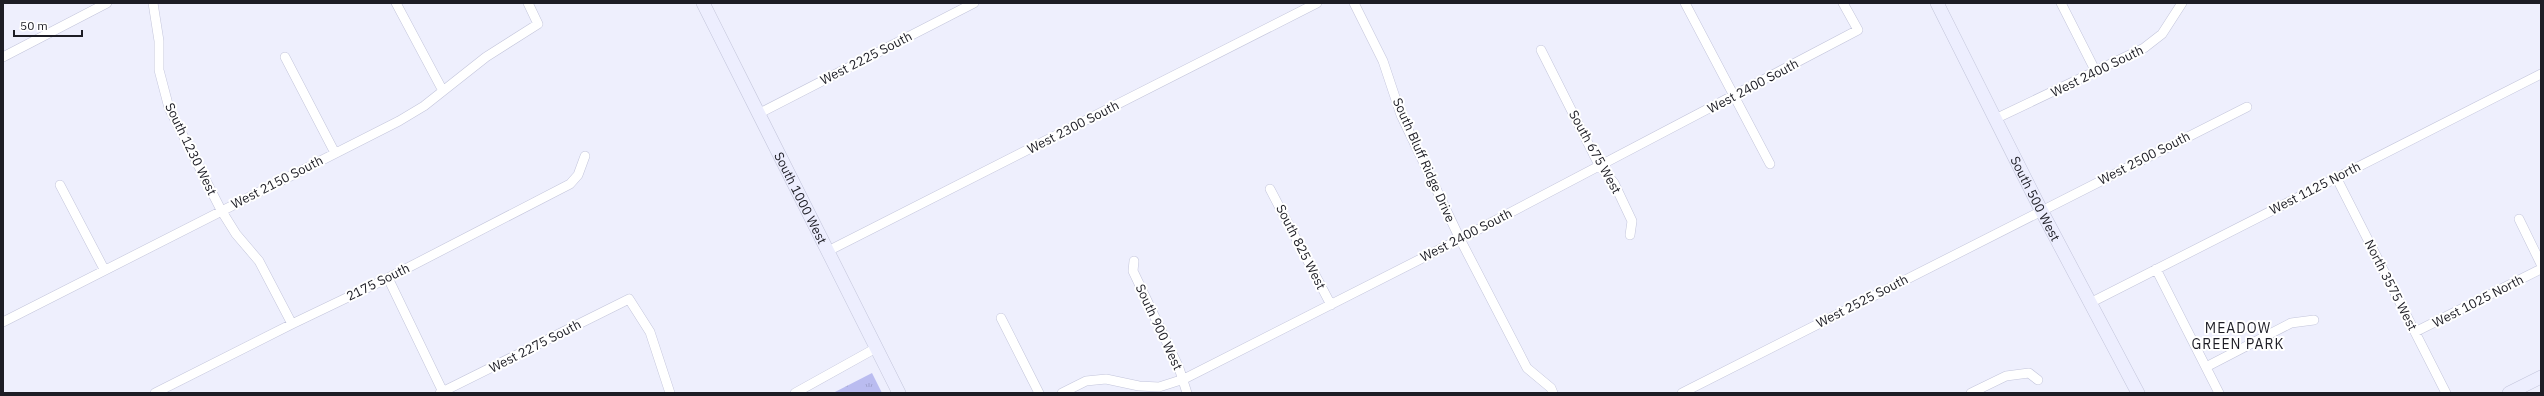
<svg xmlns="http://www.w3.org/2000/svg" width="2544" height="396" viewBox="0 0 2544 396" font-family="'IBM Plex Sans',sans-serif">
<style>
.park{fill:url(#park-tufts)}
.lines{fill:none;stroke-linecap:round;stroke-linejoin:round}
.street-casing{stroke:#c3c5db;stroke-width:10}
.secondary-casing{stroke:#c3c5db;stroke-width:14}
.street{stroke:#fff;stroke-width:9}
.secondary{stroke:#edeefe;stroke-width:13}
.labels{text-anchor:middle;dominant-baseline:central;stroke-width:4;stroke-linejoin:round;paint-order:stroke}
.street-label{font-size:13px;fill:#1d1d25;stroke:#fff}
.neighbourhood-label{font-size:14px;letter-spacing:1px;fill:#1d1d25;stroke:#fff}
</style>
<defs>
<pattern id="park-tufts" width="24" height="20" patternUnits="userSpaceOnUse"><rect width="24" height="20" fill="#babcf0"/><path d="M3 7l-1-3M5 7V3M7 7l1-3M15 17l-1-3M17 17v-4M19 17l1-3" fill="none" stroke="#9fa1ce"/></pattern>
</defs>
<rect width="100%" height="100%" fill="#eeeffd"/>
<path class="park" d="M 872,373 L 882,393 L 833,393 Z"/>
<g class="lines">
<defs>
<path id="street" d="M 153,3 L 159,41 L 159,70 L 169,108 L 221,210 L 236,234 L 259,261 L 292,324
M 396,3 L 443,91
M 1354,3 L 1383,61 L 1401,115 L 1460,239 L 1527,368 L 1551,388 L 1553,393
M 1685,3 L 1770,164
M 2061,3 L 2096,72
M 1541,50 L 1599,165 L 1614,183 L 1632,221 L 1630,235
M 3,57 L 107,3
M 285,57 L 335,153
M 758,114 L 974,3
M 1995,119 L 2144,48 L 2162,34 L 2182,3
M 2336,177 L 2446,393
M 60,185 L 104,269
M 1270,189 L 1331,305
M 2519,219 L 2541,264
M 828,251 L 1317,3
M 1134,261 L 1133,271 L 1179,368 L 1187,393
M 2156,269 L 2219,393
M 388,278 L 443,392
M 2090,303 L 2541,74
M 1001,318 L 1039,393
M 3,322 L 399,121 L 424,106 L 486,57 L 538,24 L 528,3
M 2415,332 L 2541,269
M 2206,367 L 2291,323 L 2314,320
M 155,393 L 292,324 L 388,278 L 570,184 L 578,175 L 585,156
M 440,393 L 629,299 L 650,332 L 670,393
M 795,393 L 876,348
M 1062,393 L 1086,381 L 1106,379 L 1139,386 L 1159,387 L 1184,379 L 1460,239 L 1858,30 L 1843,3
M 1682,393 L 2247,107
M 1971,393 L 2006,376 L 2029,373 L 2038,380"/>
<g id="secondary">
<path id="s1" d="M 703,3 L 899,393"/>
<path id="s2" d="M 1937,3 L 2041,210 L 2138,393"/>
<path d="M 2509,393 L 2541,377"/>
</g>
</defs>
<use href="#street" class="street-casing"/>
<use href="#secondary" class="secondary-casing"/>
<use href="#street" class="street"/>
<use href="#secondary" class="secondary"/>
</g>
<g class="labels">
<g class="street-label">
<text transform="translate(866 58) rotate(-27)">West 2225 South</text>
<text transform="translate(2097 71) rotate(-26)">West 2400 South</text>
<text transform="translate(1753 86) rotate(-28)">West 2400 South</text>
<text transform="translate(1073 127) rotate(-27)">West 2300 South</text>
<text transform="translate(191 149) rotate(64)">South 1230 West</text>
<text transform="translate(1595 152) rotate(61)">South 675 West</text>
<text transform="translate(2144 158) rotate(-27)">West 2500 South</text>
<text transform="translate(1424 160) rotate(66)">South Bluff Ridge Drive</text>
<text transform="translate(277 182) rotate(-27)">West 2150 South</text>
<text transform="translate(2315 188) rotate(-27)">West 1125 North</text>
<text stroke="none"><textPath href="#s1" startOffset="218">South 1000 West</textPath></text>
<text stroke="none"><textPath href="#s2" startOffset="219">South 500 West</textPath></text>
<text transform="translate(1466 235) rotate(-27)">West 2400 South</text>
<text transform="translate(1301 247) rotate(63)">South 825 West</text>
<text transform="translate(378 282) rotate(-26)">2175 South</text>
<text transform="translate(2391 285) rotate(63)">North 3575 West</text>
<text transform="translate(1862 301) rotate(-27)">West 2525 South</text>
<text transform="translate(2478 301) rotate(-27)">West 1025 North</text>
<text transform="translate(1159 327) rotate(65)">South 900 West</text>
<text transform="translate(535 346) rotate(-27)">West 2275 South</text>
</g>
<g class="neighbourhood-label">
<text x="2238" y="328">MEADOW<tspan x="2238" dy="16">GREEN PARK</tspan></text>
</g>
</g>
<rect width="2544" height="396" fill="none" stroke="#1d1d25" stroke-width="8"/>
<path d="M14 30v6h68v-6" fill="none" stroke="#1d1d25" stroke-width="2"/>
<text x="20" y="30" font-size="12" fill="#1d1d25" stroke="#ffffff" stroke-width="3" paint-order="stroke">50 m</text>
</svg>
